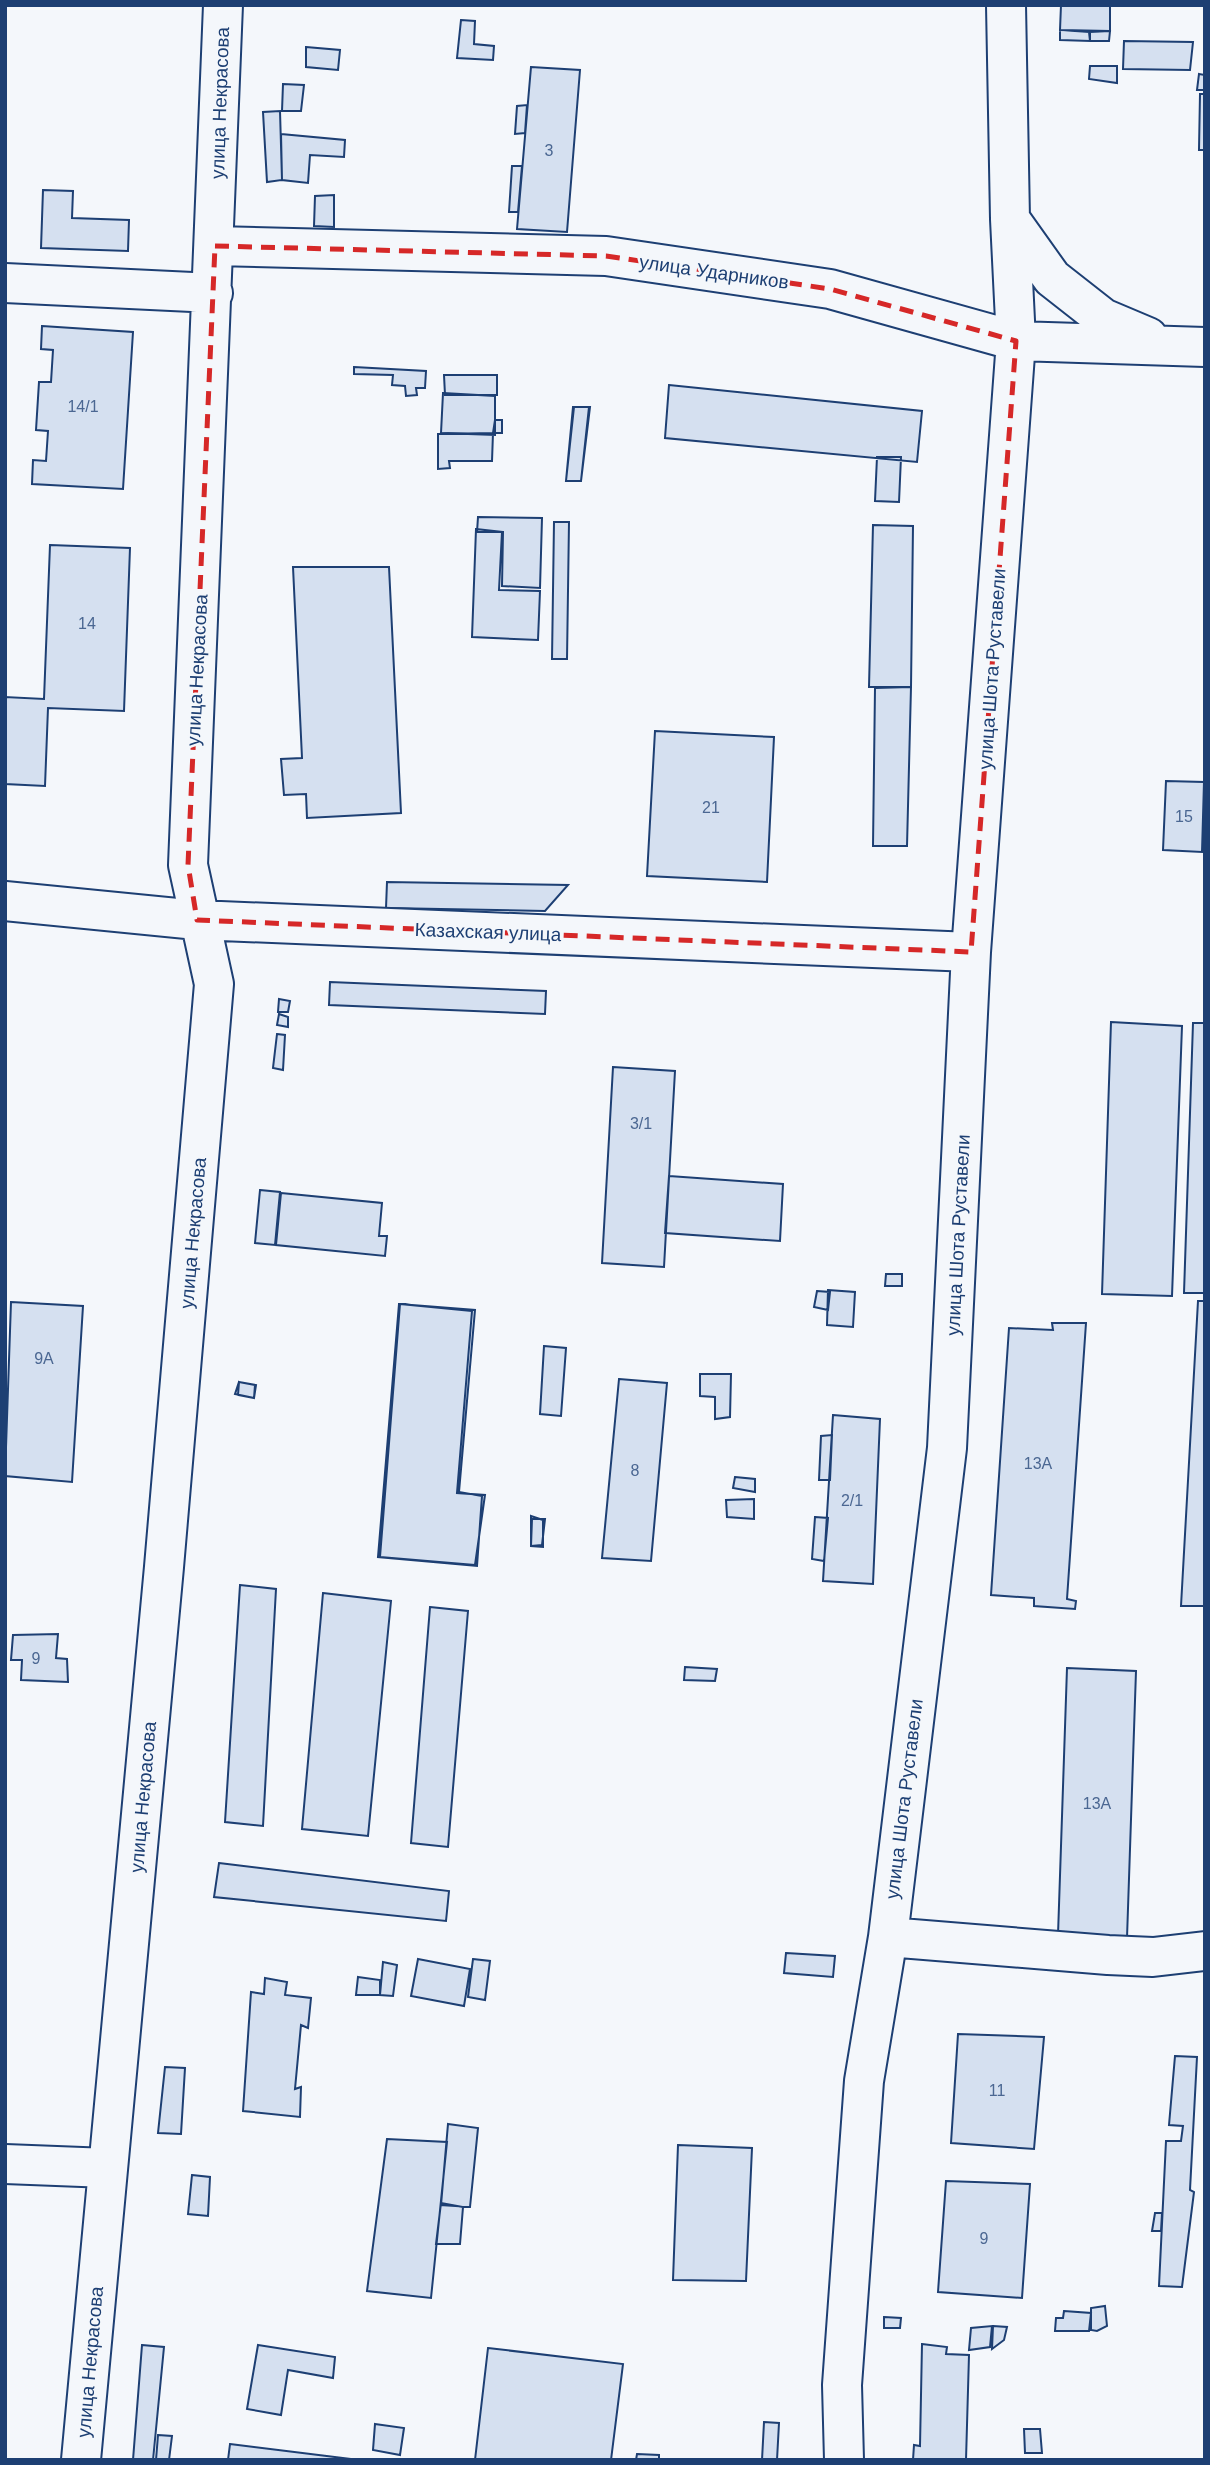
<svg xmlns="http://www.w3.org/2000/svg" width="1210" height="2465" font-family="Helvetica,sans-serif">
  <style>
    .building { fill: #d5e0f0; stroke: #1d3f73; stroke-width: 2 }
    .lines { fill: none; stroke-linecap: round; stroke-linejoin: round }
    .minor-casing { stroke: #1d3f73; stroke-width: 42 }
    .minor { stroke: #f4f7fb; stroke-width: 38 }
    .marked { fill: none; stroke: #d62828; stroke-width: 5; stroke-dasharray: 14 9; stroke-linejoin: round }
    .labels { text-anchor: middle; dominant-baseline: central; stroke-width: 5; stroke-linejoin: round; paint-order: stroke }
    .number-label { font-size: 16px; fill: #4b6792 }
    .street-label { font-size: 19px; fill: #1d3f73; stroke: #f4f7fb }
  </style>
  <rect width="100%" height="100%" fill="#f4f7fb"/>
  <!-- building -->
  <path class="building" d="M 1061,5 L 1110,5 L 1110,31 L 1060,30 Z
    M 461,20 L 475,21 L 474,44 L 494,46 L 493,60 L 457,58 Z
    M 1060,30 L 1090,32 L 1090,41 L 1060,40 Z
    M 1110,31 L 1109,41 L 1090,41 L 1089,32 Z
    M 1124,41 L 1193,42 L 1190,70 L 1123,69 Z
    M 306,47 L 340,50 L 338,70 L 306,67 Z
    M 1090,66 L 1117,66 L 1117,83 L 1089,79 Z
    M 531,67 L 580,70 L 567,232 L 517,229 Z
    M 1199,74 L 1205,75 L 1205,90 L 1197,90 Z
    M 283,84 L 304,85 L 301,111 L 282,111 Z
    M 1200,94 L 1205,94 L 1205,150 L 1199,150 Z
    M 527,105 L 525,133 L 515,134 L 517,106 Z
    M 280,111 L 282,180 L 267,182 L 263,112 Z
    M 281,134 L 345,140 L 344,157 L 310,155 L 308,183 L 282,180 Z
    M 512,166 L 522,166 L 518,212 L 509,212 Z
    M 43,190 L 73,191 L 72,218 L 129,220 L 128,251 L 41,248 Z
    M 334,195 L 334,227 L 314,226 L 315,196 Z
    M 42,326 L 133,332 L 123,489 L 32,484 L 33,460 L 46,461 L 48,431 L 36,430 L 39,382 L 51,382 L 53,350 L 41,349 Z
    M 354,367 L 426,371 L 425,388 L 416,388 L 417,395 L 406,396 L 405,386 L 392,385 L 393,375 L 354,374 Z
    M 444,375 L 497,375 L 497,395 L 445,395 Z
    M 669,385 L 922,411 L 917,462 L 665,438 Z
    M 443,393 L 495,396 L 495,435 L 441,433 Z
    M 573,407 L 590,407 L 581,481 L 566,481 Z
    M 574,407 L 589,407 L 581,481 L 566,481 Z
    M 495,420 L 502,420 L 502,433 L 493,433 Z
    M 493,433 L 492,461 L 449,461 L 450,468 L 438,469 L 438,434 Z
    M 877,457 L 901,457 L 899,502 L 875,501 Z
    M 478,517 L 542,518 L 540,588 L 502,586 L 503,532 L 477,532 Z
    M 554,522 L 569,522 L 567,659 L 552,659 Z
    M 873,525 L 913,526 L 911,687 L 869,687 Z
    M 476,529 L 502,532 L 499,590 L 540,591 L 538,640 L 472,637 Z
    M 50,545 L 130,548 L 124,711 L 48,708 L 45,786 L 5,784 L 5,697 L 44,699 Z
    M 293,567 L 389,567 L 401,813 L 307,818 L 306,794 L 284,795 L 281,759 L 302,758 Z
    M 911,687 L 907,846 L 873,846 L 875,688 Z
    M 655,731 L 774,737 L 767,882 L 647,876 Z
    M 1166,781 L 1204,782 L 1202,852 L 1163,850 Z
    M 387,882 L 568,885 L 545,911 L 386,908 Z
    M 330,982 L 546,991 L 545,1014 L 329,1005 Z
    M 279,999 L 290,1001 L 288,1012 L 278,1012 Z
    M 279,1014 L 288,1017 L 288,1027 L 277,1025 Z
    M 1111,1022 L 1182,1026 L 1172,1296 L 1102,1294 Z
    M 1193,1023 L 1205,1023 L 1205,1293 L 1184,1293 Z
    M 277,1034 L 285,1035 L 283,1070 L 273,1068 Z
    M 613,1067 L 675,1071 L 664,1267 L 602,1263 Z
    M 669,1176 L 783,1184 L 780,1241 L 665,1233 Z
    M 260,1190 L 280,1192 L 275,1245 L 255,1243 Z
    M 281,1193 L 382,1203 L 379,1236 L 387,1236 L 385,1256 L 276,1245 Z
    M 886,1274 L 902,1274 L 902,1286 L 885,1286 Z
    M 828,1290 L 855,1292 L 853,1327 L 827,1325 Z
    M 817,1291 L 830,1292 L 828,1310 L 814,1307 Z
    M 1198,1301 L 1205,1301 L 1205,1606 L 1181,1606 Z
    M 11,1302 L 83,1306 L 72,1482 L 5,1476 Z
    M 399,1304 L 475,1310 L 459,1492 L 482,1496 L 477,1566 L 378,1557 Z
    M 400,1304 L 472,1311 L 457,1493 L 485,1495 L 475,1565 L 380,1557 Z
    M 1052,1323 L 1086,1323 L 1067,1599 L 1076,1601 L 1075,1609 L 1034,1606 L 1034,1598 L 991,1595 L 1009,1328 L 1053,1330 Z
    M 544,1346 L 566,1348 L 561,1416 L 540,1414 Z
    M 700,1374 L 731,1374 L 730,1417 L 715,1419 L 715,1397 L 700,1396 Z
    M 619,1379 L 667,1383 L 651,1561 L 602,1558 Z
    M 239,1382 L 255,1385 L 254,1398 L 238,1395 Z
    M 239,1382 L 256,1385 L 254,1398 L 235,1394 Z
    M 833,1415 L 880,1419 L 873,1584 L 823,1581 Z
    M 832,1435 L 830,1480 L 819,1480 L 821,1436 Z
    M 735,1477 L 755,1479 L 755,1492 L 733,1488 Z
    M 754,1499 L 754,1519 L 727,1517 L 726,1500 Z
    M 531,1516 L 543,1520 L 543,1547 L 531,1546 Z
    M 815,1517 L 828,1518 L 824,1561 L 812,1559 Z
    M 532,1519 L 545,1519 L 542,1545 L 531,1546 Z
    M 240,1585 L 276,1589 L 263,1826 L 225,1822 Z
    M 323,1593 L 391,1601 L 368,1836 L 302,1829 Z
    M 430,1607 L 468,1611 L 448,1847 L 411,1843 Z
    M 58,1634 L 56,1658 L 67,1659 L 68,1682 L 21,1680 L 22,1660 L 11,1660 L 13,1635 Z
    M 685,1667 L 717,1669 L 715,1681 L 684,1680 Z
    M 1067,1668 L 1136,1671 L 1127,1938 L 1058,1935 Z
    M 219,1863 L 449,1891 L 446,1921 L 214,1897 Z
    M 786,1953 L 835,1956 L 833,1977 L 784,1973 Z
    M 418,1959 L 470,1969 L 464,2006 L 411,1996 Z
    M 473,1959 L 490,1961 L 485,2000 L 468,1997 Z
    M 383,1962 L 397,1965 L 393,1996 L 380,1995 Z
    M 358,1977 L 380,1980 L 380,1995 L 356,1995 Z
    M 265,1978 L 287,1982 L 285,1995 L 311,1998 L 308,2028 L 301,2025 L 295,2089 L 301,2087 L 300,2117 L 243,2111 L 251,1992 L 264,1994 Z
    M 958,2034 L 1044,2037 L 1034,2149 L 951,2143 Z
    M 1175,2056 L 1197,2057 L 1190,2190 L 1194,2192 L 1182,2287 L 1159,2286 L 1166,2141 L 1181,2141 L 1183,2126 L 1169,2125 Z
    M 165,2067 L 185,2068 L 181,2134 L 158,2133 Z
    M 448,2124 L 478,2128 L 470,2207 L 441,2205 Z
    M 387,2139 L 447,2142 L 431,2298 L 367,2291 Z
    M 678,2145 L 752,2148 L 746,2281 L 673,2280 Z
    M 192,2175 L 210,2177 L 208,2216 L 188,2214 Z
    M 946,2181 L 1030,2184 L 1022,2298 L 938,2292 Z
    M 441,2203 L 463,2207 L 460,2244 L 436,2244 Z
    M 1155,2213 L 1162,2213 L 1161,2231 L 1152,2231 Z
    M 1105,2306 L 1107,2326 L 1097,2331 L 1091,2330 L 1091,2308 Z
    M 1064,2311 L 1091,2313 L 1089,2331 L 1055,2331 L 1056,2318 L 1063,2318 Z
    M 884,2317 L 901,2318 L 900,2328 L 884,2328 Z
    M 992,2326 L 990,2347 L 969,2350 L 971,2328 Z
    M 993,2326 L 1007,2327 L 1004,2340 L 992,2349 Z
    M 922,2344 L 947,2347 L 946,2354 L 969,2355 L 966,2460 L 913,2460 L 914,2445 L 920,2446 Z
    M 142,2345 L 164,2347 L 153,2460 L 133,2460 Z
    M 258,2345 L 335,2357 L 333,2378 L 288,2370 L 281,2415 L 247,2409 Z
    M 488,2348 L 623,2364 L 611,2460 L 475,2460 Z
    M 764,2422 L 779,2423 L 777,2460 L 762,2460 Z
    M 375,2424 L 404,2428 L 400,2455 L 373,2450 Z
    M 1024,2429 L 1040,2429 L 1042,2453 L 1025,2453 Z
    M 158,2435 L 172,2436 L 169,2460 L 156,2460 Z
    M 230,2444 L 359,2460 L 228,2460 Z
    M 637,2454 L 659,2455 L 659,2460 L 636,2460 Z"/>
  <g class="lines">
    <!-- minor casing -->
    <g class="minor-casing">
      <path id="minor" d="M 1010,219 L 1052,278 L 1103,318 L 1148,337
        M 215,246 L 606,256 L 830,289 L 1016,341 L 1205,347
        M 5,283 L 213,293
        M 5,901 L 197,920 L 971,952
        M 888,1937 L 1108,1955 L 1153,1957 L 1205,1951
        M 5,2164 L 108,2168
        M 81,2460 L 164,1567 L 214,984 L 188,865 L 223,5
        M 844,2460 L 842,2385 L 864,2081 L 888,1937 L 947,1448 L 971,952 L 1016,341 L 1010,219 L 1006,5"/>
    </g>
    <!-- minor -->
    <use href="#minor" class="minor"/>
  </g>
  <!-- marked area -->
  <path class="marked" d="M 215,246 L 606,256 L 830,289 L 1016,341 L 971,952 L 197,920 L 188,865 Z"/>
  <g class="labels">
    <!-- number labels -->
    <g class="number-label">
      <text x="549" y="150">3</text>
      <text x="83" y="406">14/1</text>
      <text x="87" y="623">14</text>
      <text x="711" y="807">21</text>
      <text x="1184" y="816">15</text>
      <text x="641" y="1123">3/1</text>
      <text x="44" y="1358">9А</text>
      <text x="1038" y="1463">13А</text>
      <text x="635" y="1470">8</text>
      <text x="852" y="1500">2/1</text>
      <text x="36" y="1658">9</text>
      <text x="1097" y="1803">13А</text>
      <text x="997" y="2090">11</text>
      <text x="984" y="2238">9</text>
    </g>
    <!-- street labels -->
    <g class="street-label">
      <text transform="translate(220 103) rotate(-88)">улица Некрасова</text>
      <text transform="translate(714 272) rotate(8)">улица Ударников</text>
      <text transform="translate(992 669) rotate(-86)">улица Шота Руставели</text>
      <text transform="translate(197 670) rotate(-87)">улица Некрасова</text>
      <text transform="translate(488 932) rotate(2)">Казахская улица</text>
      <text transform="translate(193 1233) rotate(-85)">улица Некрасова</text>
      <text transform="translate(958 1235) rotate(-87)">улица Шота Руставели</text>
      <text transform="translate(143 1797) rotate(-85)">улица Некрасова</text>
      <text transform="translate(904 1799) rotate(-83)">улица Шота Руставели</text>
      <text transform="translate(90 2362) rotate(-85)">улица Некрасова</text>
    </g>
  </g>
  <!-- border -->
  <rect width="1210" height="2465" fill="none" stroke="#1d3f73" stroke-width="14"/>
</svg>
